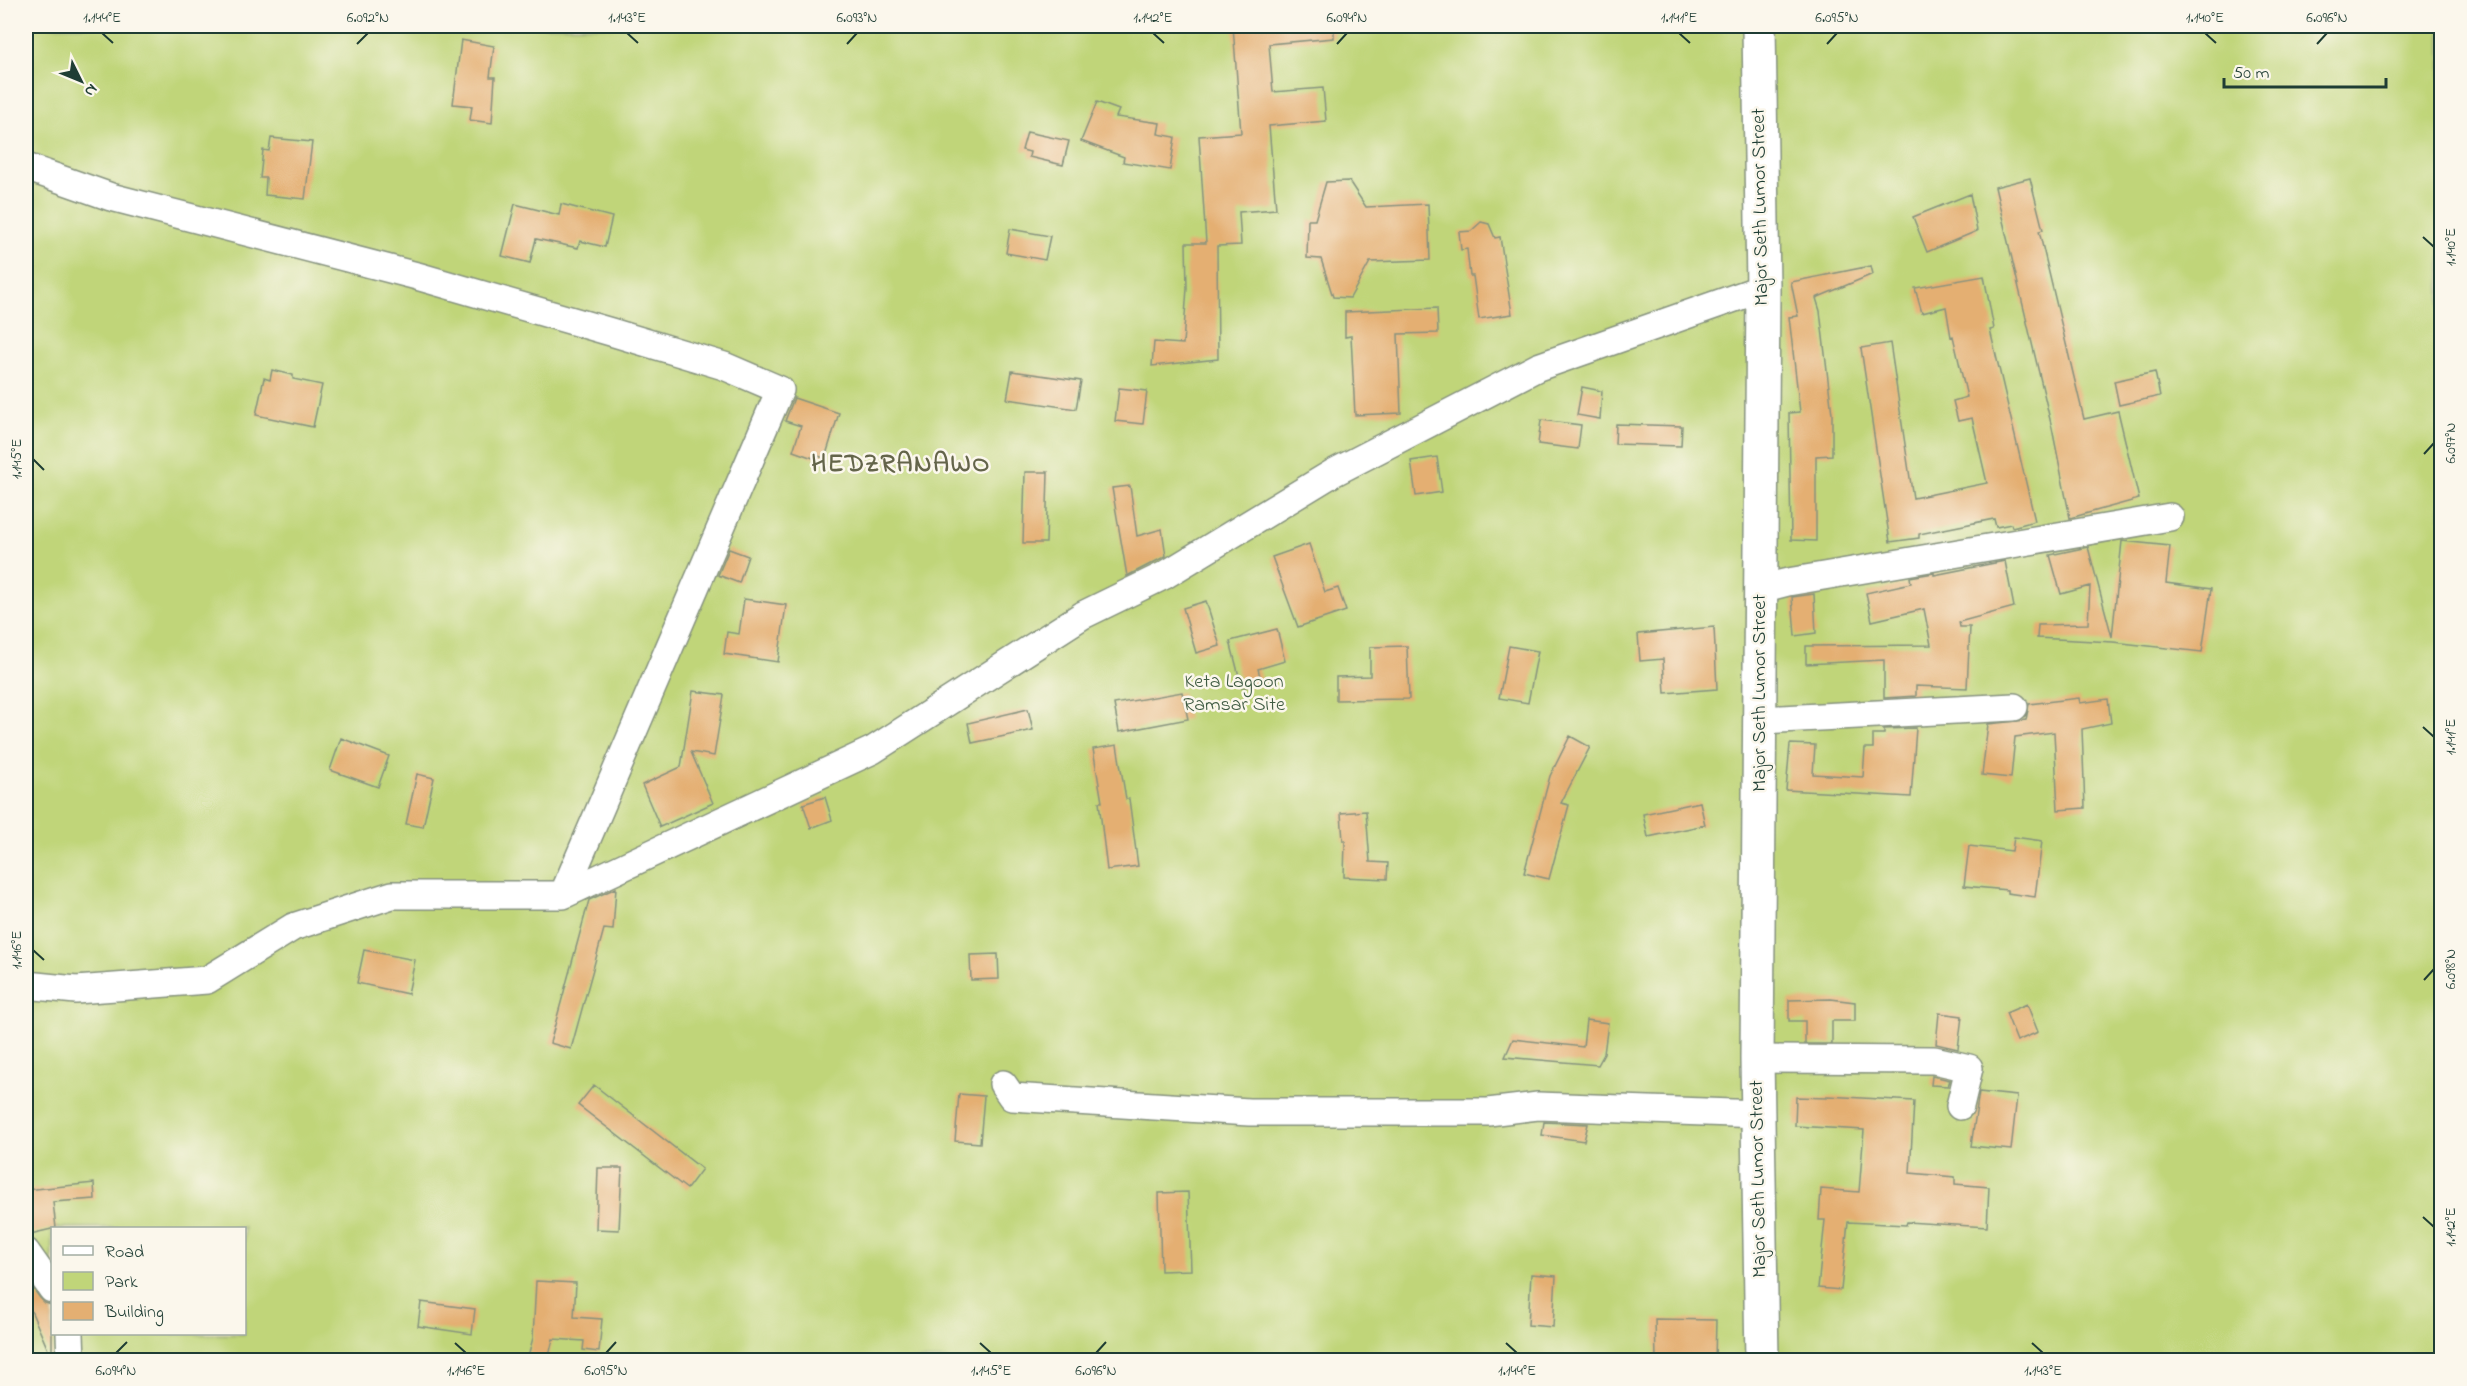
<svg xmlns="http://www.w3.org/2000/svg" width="2467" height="1386" font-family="'Indie Flower',sans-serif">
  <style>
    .green { fill: #c0d579; stroke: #708956; stroke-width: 1.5; fill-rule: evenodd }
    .building { fill: #e4af72 }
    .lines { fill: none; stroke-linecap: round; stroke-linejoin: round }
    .minor-casing { stroke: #86927e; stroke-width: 30 }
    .major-casing { stroke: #86927e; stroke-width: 36 }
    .minor { stroke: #fff; stroke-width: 27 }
    .major { stroke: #fff; stroke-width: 33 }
    .ticks { fill: none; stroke: #1f3d34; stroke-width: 2 }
    .labels { text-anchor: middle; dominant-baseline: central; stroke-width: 5; stroke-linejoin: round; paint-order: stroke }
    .street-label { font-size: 20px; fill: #1f3d34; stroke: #fbf7ec }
    .park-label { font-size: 20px; fill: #3f5b42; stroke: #fbf7ec }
    .district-label { font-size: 26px; font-weight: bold; letter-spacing: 1.5px; fill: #64654a; stroke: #fbf7ec }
    .neatline { fill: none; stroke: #1f3d34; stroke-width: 2 }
    .ticks-label { font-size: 15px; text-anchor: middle; fill: #1f3d34 }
  </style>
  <rect width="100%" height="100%" fill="#fbf7ec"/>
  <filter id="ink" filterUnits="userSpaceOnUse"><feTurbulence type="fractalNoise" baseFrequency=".0167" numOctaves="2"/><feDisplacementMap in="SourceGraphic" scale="12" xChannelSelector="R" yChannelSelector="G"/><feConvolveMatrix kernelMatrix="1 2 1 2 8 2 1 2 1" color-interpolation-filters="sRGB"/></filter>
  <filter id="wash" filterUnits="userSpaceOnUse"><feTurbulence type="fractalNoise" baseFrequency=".008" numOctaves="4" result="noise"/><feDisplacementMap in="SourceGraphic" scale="24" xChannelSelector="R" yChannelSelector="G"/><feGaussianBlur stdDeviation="1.35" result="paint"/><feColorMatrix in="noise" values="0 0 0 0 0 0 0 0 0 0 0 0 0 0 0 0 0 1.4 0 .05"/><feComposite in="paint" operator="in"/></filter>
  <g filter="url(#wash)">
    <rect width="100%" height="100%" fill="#eee6c9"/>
    <!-- green -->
    <path class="green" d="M 26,26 L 2441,26 L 2441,1360 L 26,1360 ZM 52,1228 L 244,1228 L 244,1334 L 52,1334 Z"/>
    <g id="blocks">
      <!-- building -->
      <path class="building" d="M 1233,26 L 1334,26 L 1334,38 L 1269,44 L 1273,92 L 1323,88 L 1326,121 L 1269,126 L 1276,209 L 1239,212 L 1241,245 L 1217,246 L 1218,359 L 1152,366 L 1154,342 L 1183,344 L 1187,288 L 1186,243 L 1206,243 L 1199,136 L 1241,133 Z
        M 461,40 L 494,46 L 490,77 L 495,77 L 492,123 L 470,120 L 472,106 L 453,104 Z
        M 1097,102 L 1119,110 L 1116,117 L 1160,123 L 1158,134 L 1175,137 L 1170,170 L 1123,162 L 1124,157 L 1081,141 Z
        M 1027,132 L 1069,141 L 1063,165 L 1029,157 L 1030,152 L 1022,150 Z
        M 271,138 L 312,142 L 305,199 L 265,195 L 266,178 L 260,178 L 263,150 L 269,151 Z
        M 2030,178 L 2043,230 L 2039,231 L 2084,419 L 2118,411 L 2139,499 L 2070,518 L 2052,428 L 1995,187 Z
        M 1349,181 L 1366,207 L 1428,204 L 1430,260 L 1370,262 L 1350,298 L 1333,297 L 1321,259 L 1307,258 L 1308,220 L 1315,220 L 1326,182 Z
        M 1970,194 L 1977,231 L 1927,252 L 1913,217 Z
        M 515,204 L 559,215 L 561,204 L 612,217 L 605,247 L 580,241 L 578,248 L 536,239 L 530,263 L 502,256 Z
        M 1481,222 L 1489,224 L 1495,238 L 1500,237 L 1512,314 L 1479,319 L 1473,276 L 1470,276 L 1467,249 L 1461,250 L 1459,232 L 1471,231 Z
        M 1010,229 L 1050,236 L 1045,260 L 1006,253 Z
        M 1871,266 L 1873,274 L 1816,298 L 1820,311 L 1832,414 L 1832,455 L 1816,456 L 1816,541 L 1791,540 L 1789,413 L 1800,412 L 1789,317 L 1798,316 L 1791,282 Z
        M 1984,276 L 1994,329 L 1990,330 L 2035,521 L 2012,527 L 2011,524 L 1996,527 L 1994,519 L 1919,534 L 1919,538 L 1890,542 L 1861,348 L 1890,343 L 1913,498 L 1987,483 L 1972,418 L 1958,421 L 1953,401 L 1967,397 L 1953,336 L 1951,337 L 1946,307 L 1922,313 L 1915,288 Z
        M 1437,308 L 1438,333 L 1398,334 L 1401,413 L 1355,415 L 1351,336 L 1345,337 L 1345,312 Z
        M 272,370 L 293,375 L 293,379 L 322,385 L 313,427 L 256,415 L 264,378 L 270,380 Z
        M 1012,371 L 1081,381 L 1076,409 L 1007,399 Z
        M 2155,372 L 2160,396 L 2119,405 L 2114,381 Z
        M 1582,387 L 1602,391 L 1600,419 L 1577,415 Z
        M 1119,388 L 1147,391 L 1143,424 L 1115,421 Z
        M 794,398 L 839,413 L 825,458 L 814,455 L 813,458 L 793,451 L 801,426 L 785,421 Z
        M 1541,420 L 1581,425 L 1578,449 L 1538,444 Z
        M 1616,424 L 1682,426 L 1681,446 L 1615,444 Z
        M 1437,457 L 1442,492 L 1416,496 L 1411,461 Z
        M 1025,472 L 1048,472 L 1046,543 L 1023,543 Z
        M 1130,486 L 1137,536 L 1162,529 L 1166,556 L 1127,576 L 1112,488 Z
        M 2122,541 L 2170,546 L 2166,583 L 2211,589 L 2202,652 L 2113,642 L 2037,638 L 2038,625 L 2088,624 L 2090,586 L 2061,594 L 2050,555 L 2088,547 L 2112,637 Z
        M 1309,544 L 1325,592 L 1338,588 L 1346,611 L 1298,627 L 1272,557 Z
        M 729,549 L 748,556 L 739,583 L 718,575 Z
        M 2005,561 L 2014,607 L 1959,622 L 1960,627 L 1970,627 L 1967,688 L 1916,686 L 1916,696 L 1884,698 L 1884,660 L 1806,664 L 1806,646 L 1931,645 L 1924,609 L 1872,621 L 1866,593 L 1911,583 L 1910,577 L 1934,573 L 1934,575 Z
        M 1814,594 L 1816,633 L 1795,636 L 1792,597 Z
        M 744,599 L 786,605 L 778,662 L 724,654 L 727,632 L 739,634 Z
        M 1206,601 L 1220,646 L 1196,653 L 1183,608 Z
        M 1714,627 L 1717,689 L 1665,693 L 1663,659 L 1640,661 L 1638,634 Z
        M 1277,629 L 1285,661 L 1258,669 L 1262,683 L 1242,688 L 1230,641 Z
        M 1407,646 L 1409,699 L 1336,700 L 1336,677 L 1370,676 L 1370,647 Z
        M 1509,646 L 1538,651 L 1528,703 L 1499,698 Z
        M 693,691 L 724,695 L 714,756 L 691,752 L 713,803 L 660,827 L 642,785 L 681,767 Z
        M 1182,692 L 1188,719 L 1119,732 L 1114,704 Z
        M 2079,698 L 2080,703 L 2108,699 L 2111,723 L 2082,729 L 2085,808 L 2058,810 L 2054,732 L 2015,737 L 2011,778 L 1982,775 L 1988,724 L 2026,720 L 2029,704 Z
        M 1028,709 L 1033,730 L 972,743 L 968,723 Z
        M 1916,728 L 1911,797 L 1786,790 L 1790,744 L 1815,745 L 1813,774 L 1863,777 L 1865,748 L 1873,748 L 1873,734 L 1884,734 L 1884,729 Z
        M 1570,736 L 1590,747 L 1561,803 L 1569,805 L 1549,879 L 1524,873 L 1550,776 Z
        M 341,738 L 389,756 L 378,787 L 330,770 Z
        M 1117,745 L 1126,799 L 1129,799 L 1138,866 L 1107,870 L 1099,802 L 1102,802 L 1093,749 Z
        M 417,774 L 434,778 L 423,827 L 406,824 Z
        M 825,797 L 832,820 L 811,828 L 803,804 Z
        M 1700,802 L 1705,825 L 1648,837 L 1643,814 Z
        M 1366,811 L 1370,862 L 1388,863 L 1387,879 L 1344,877 L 1345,841 L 1343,841 L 1341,813 Z
        M 2014,837 L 2042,841 L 2035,897 L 2007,893 L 2007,890 L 1964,886 L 1969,846 L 2012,851 Z
        M 616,888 L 613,930 L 604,929 L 571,1049 L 550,1043 L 589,900 Z
        M 364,950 L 415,960 L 408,994 L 357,983 Z
        M 998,954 L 999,979 L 971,980 L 970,955 Z
        M 1831,999 L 1855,1002 L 1855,1021 L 1832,1021 L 1832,1044 L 1805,1044 L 1805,1021 L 1789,1021 L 1789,1000 Z
        M 2027,1004 L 2038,1032 L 2017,1041 L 2006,1013 Z
        M 1939,1013 L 1962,1016 L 1958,1049 L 1936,1044 Z
        M 1586,1020 L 1608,1023 L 1604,1054 L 1598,1065 L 1505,1057 L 1513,1039 L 1583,1047 Z
        M 1932,1076 L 1950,1080 L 1948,1086 L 1931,1085 Z
        M 594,1085 L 702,1169 L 687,1189 L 578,1105 Z
        M 1979,1092 L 2017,1096 L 2011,1150 L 1971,1146 Z
        M 959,1094 L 984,1096 L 980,1143 L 955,1141 Z
        M 1827,1096 L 1914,1101 L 1910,1173 L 1955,1177 L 1955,1184 L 1989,1187 L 1987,1227 L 1907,1222 L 1906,1225 L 1848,1222 L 1841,1290 L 1818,1288 L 1825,1220 L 1819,1220 L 1821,1189 L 1859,1192 L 1864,1130 L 1795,1126 L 1796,1097 L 1827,1098 Z
        M 1544,1122 L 1588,1124 L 1584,1141 L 1542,1135 Z
        M 598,1168 L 622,1168 L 619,1230 L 596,1229 Z
        M 94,1183 L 95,1199 L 53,1202 L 56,1228 L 26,1235 L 26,1190 Z
        M 1188,1192 L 1191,1270 L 1161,1271 L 1159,1193 Z
        M 1531,1274 L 1556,1276 L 1553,1327 L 1528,1325 Z
        M 26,1279 L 40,1298 L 45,1303 L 52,1305 L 52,1359 L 26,1299 Z
        M 536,1281 L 576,1283 L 574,1317 L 602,1319 L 599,1352 L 583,1350 L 584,1341 L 553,1339 L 548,1360 L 527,1360 L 533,1338 Z
        M 421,1302 L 475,1309 L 472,1334 L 418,1326 Z
        M 1655,1319 L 1716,1320 L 1715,1360 L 1656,1360 Z"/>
    </g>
  </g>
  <g filter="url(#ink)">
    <use href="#blocks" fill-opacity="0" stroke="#86927e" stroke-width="1.5"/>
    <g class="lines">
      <!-- minor casing -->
      <g class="minor-casing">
        <path id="minor" d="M 26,167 L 111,197 L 417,276 L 611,332 L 724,366 L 780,390 L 563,895
          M 1760,589 L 1788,582 L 2170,517
          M 1760,720 L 2014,707
          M 26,985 L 76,990 L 207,980 L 293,927 L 392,895 L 563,895 L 873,750 L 1083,615 L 1165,575 L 1333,473 L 1538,367 L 1763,288
          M 1757,1059 L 1934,1060 L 1969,1068 L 1960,1106
          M 1003,1084 L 1012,1097 L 1249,1112 L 1488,1112 L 1538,1106 L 1760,1114
          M 26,1252 L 52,1289
          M 70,1334 L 71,1360"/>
      </g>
      <!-- major casing -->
      <g class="major-casing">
        <path id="major" d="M 1759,26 L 1763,288 L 1757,1059 L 1762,1360"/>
      </g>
      <!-- minor -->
      <use href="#minor" class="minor"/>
      <!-- major -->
      <use href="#major" class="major"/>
    </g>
  </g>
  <!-- ticks -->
  <path class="ticks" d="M 102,33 L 113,43M 627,33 L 638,43M 1153,33 L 1164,43M 1679,33 L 1690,43M 2205,33 L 2216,43M 357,44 L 368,33M 847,44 L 857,33M 1337,44 L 1347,33M 1827,44 L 1837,33M 2317,44 L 2327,33M 2423,237 L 2434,247M 2424,454 L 2434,443M 33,459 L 44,470M 2423,727 L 2434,737M 33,950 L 44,960M 2424,980 L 2434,969M 2423,1217 L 2434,1227M 455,1343 L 466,1353M 980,1343 L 991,1353M 1506,1343 L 1517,1353M 2032,1343 L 2043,1353M 116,1353 L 127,1342M 606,1353 L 616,1342M 1096,1353 L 1106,1342"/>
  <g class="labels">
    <!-- street labels -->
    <g class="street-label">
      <text transform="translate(1761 207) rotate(-91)">Major Seth Lumor Street</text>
      <text transform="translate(1760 693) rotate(-90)">Major Seth Lumor Street</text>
      <text transform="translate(1759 1179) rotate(-91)">Major Seth Lumor Street</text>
    </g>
    <!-- park labels -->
    <g class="park-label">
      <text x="1234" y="682">Keta Lagoon<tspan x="1234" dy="23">Ramsar Site</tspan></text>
    </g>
    <!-- district labels -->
    <g class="district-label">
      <text x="901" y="465">HEDZRANAWO</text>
    </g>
  </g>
  <!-- margin -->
  <rect width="2467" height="1386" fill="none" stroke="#fbf7ec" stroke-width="66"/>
  <!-- legend -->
  <rect x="51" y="1227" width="195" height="108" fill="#fbf7ec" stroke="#a3ada2" stroke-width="1.5"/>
  <rect x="63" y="1246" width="30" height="9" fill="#ffffff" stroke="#a3ada2" stroke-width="1.5"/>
  <text x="105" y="1257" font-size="18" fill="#1f3d34">Road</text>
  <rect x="63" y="1272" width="30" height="18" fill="#c0d579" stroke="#a3ada2" stroke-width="1.5"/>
  <text x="105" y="1287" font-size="18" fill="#1f3d34">Park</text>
  <rect x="63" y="1302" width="30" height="18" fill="#e4af72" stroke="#a3ada2" stroke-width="1.5"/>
  <text x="105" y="1317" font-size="18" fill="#1f3d34">Building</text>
  <!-- north arrow -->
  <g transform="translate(81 81) rotate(133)" stroke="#fbf7ec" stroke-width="4.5" paint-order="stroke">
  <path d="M0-4.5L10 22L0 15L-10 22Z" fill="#1f3d34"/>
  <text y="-9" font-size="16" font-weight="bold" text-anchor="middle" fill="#1f3d34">N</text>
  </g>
  <!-- scale -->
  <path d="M2224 78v9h162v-9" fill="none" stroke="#1f3d34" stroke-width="3"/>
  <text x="2233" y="78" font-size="18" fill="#1f3d34" stroke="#fbf7ec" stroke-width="4.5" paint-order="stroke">50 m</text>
  <rect x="33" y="33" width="2401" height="1320" class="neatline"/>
  <g class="ticks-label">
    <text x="102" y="22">1.144°E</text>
    <text x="368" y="22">6.092°N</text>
    <text x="627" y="22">1.143°E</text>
    <text x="857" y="22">6.093°N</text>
    <text x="1153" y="22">1.142°E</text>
    <text x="1347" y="22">6.094°N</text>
    <text x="1679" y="22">1.141°E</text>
    <text x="1837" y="22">6.095°N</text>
    <text x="2205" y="22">1.140°E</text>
    <text x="2327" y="22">6.096°N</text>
    <text transform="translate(2450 247) rotate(-90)" y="5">1.140°E</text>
    <text transform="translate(2450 443) rotate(-90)" y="5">6.097°N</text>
    <text transform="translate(16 459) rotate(-90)" y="5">1.145°E</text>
    <text transform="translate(2450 737) rotate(-90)" y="5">1.141°E</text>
    <text transform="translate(16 950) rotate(-90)" y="5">1.146°E</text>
    <text transform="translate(2450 969) rotate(-90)" y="5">6.098°N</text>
    <text transform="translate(2450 1227) rotate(-90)" y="5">1.142°E</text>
    <text x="116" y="1375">6.094°N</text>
    <text x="466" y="1375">1.146°E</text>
    <text x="606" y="1375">6.095°N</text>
    <text x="991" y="1375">1.145°E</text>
    <text x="1096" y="1375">6.096°N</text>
    <text x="1517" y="1375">1.144°E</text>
    <text x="2043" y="1375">1.143°E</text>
  </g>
</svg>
